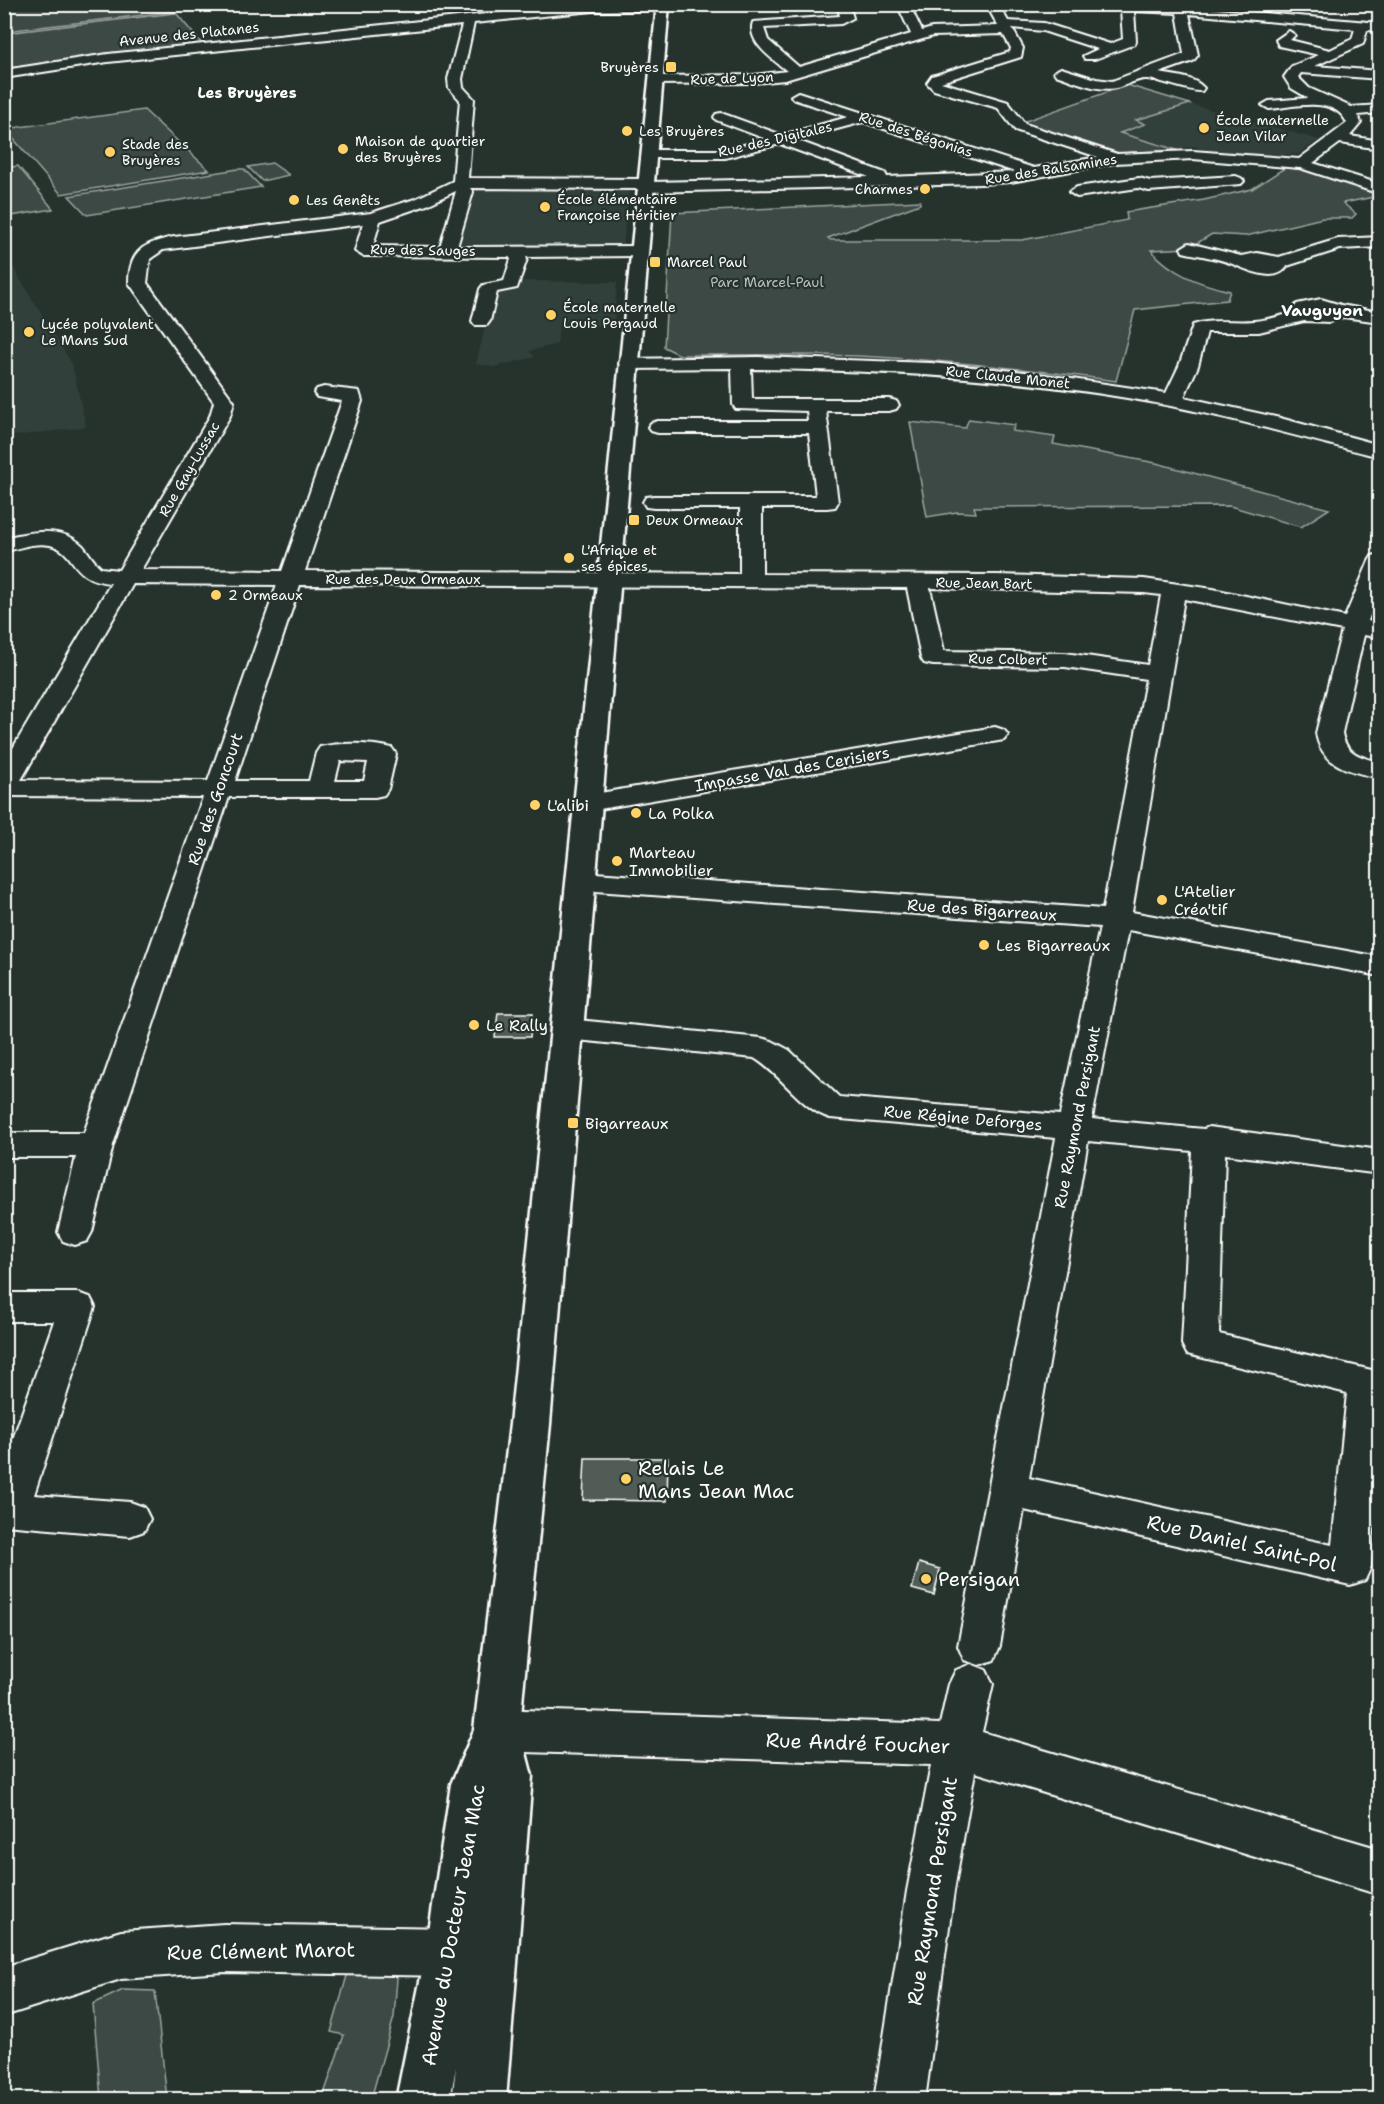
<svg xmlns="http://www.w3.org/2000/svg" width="1384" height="2104" font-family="'Shantell Sans',sans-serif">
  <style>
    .built { fill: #333f3a }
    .green { fill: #3e4944; stroke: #9ea4a2; stroke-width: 1.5 }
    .building { fill: #515c57; stroke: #fff; stroke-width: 1.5 }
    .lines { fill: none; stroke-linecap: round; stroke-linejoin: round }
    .minor-casing { stroke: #fff; stroke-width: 4 }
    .major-casing { stroke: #fff; stroke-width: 5 }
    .minor { fill: #26332d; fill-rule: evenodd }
    .major { fill: #26332d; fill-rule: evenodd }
    .poi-dot { fill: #ffd166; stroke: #26332d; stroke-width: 2 }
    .labels { text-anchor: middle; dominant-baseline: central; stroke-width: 4.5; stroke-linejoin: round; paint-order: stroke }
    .far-street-label { font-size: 14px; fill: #fff; stroke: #26332d }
    .far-poi-label { font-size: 14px; fill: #fff; stroke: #26332d; text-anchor: start }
    .far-park-label { font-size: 14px; fill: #bbbfbe; stroke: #26332d }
    .far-neighbourhood-label { font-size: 15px; font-weight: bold; fill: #fff; stroke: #26332d }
    .far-quarter-label { font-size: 16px; font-weight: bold; fill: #fff; stroke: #26332d }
    .street-label { font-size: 16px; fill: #fff; stroke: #26332d }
    .poi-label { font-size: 16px; fill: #fff; stroke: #26332d; text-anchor: start }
    .near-poi-label { font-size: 20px; fill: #fff; stroke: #26332d; text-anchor: start }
    .near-street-label { font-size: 20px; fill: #fff; stroke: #26332d }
  </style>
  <rect width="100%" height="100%" fill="#26332d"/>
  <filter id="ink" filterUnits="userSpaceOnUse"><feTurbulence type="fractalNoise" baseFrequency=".0167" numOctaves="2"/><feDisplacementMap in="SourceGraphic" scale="12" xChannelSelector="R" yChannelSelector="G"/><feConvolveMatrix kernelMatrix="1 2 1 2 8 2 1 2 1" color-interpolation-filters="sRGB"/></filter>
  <g filter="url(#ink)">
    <!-- built -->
    <path class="built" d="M 1190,104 L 1319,140 L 1298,154 L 1253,157 L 1210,151 L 1193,146 L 1177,150 L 1119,133 L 1144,123 L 1135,121 Z
      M 469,188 L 629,189 L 623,245 L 452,244 Z
      M 5,254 L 72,364 L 86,427 L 5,437 Z
      M 519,281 L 617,282 L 614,325 L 559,326 L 557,344 L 529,351 L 535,357 L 494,367 L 476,364 L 494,290 L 517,288 Z"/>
    <!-- green -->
    <path class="green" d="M 5,4 L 231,4 L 231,5 L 5,31 Z
      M 176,13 L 202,44 L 5,71 L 5,33 Z
      M 1127,85 L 1190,104 L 1136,120 L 1145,124 L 1120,133 L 1177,150 L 1119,153 L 1028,125 L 1025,121 Z
      M 144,110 L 209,170 L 61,194 L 5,129 Z
      M 272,163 L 289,175 L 262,181 L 248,167 Z
      M 18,166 L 53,209 L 5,217 L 5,168 Z
      M 1286,167 C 1311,172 1361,179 1379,196 L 1343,203 L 1356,214 L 1352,218 L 1323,218 L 1246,236 L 1212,234 L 1189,248 L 1151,250 C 1172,274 1199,284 1230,291 L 1227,300 L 1135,310 L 1116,381 C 1030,369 945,360 858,356 C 799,354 739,355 680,355 L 664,347 L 672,213 L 920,201 L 920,204 L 828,238 L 831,240 L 1022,240 L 1127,220 L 1126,212 L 1204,200 L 1252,189 Z
      M 238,169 L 244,169 L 261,187 L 87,215 L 69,196 Z
      M 969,419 L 1015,425 L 1012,431 L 1055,437 L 1053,444 L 1156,463 L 1329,509 L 1301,527 L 1230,506 L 974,507 L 976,513 L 957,512 L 927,517 L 910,422 L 965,428 Z
      M 350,1965 L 398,1965 L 394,2017 L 371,2099 L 322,2100 L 344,2035 L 331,2032 Z
      M 123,1990 L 155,1991 L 167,2099 L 101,2099 L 93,2004 Z"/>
    <!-- building -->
    <path class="building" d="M 498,1013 L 533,1013 L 530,1037 L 495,1037 Z
      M 585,1458 L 668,1458 L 667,1501 L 583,1500 Z
      M 919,1563 L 940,1569 L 934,1595 L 912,1589 Z"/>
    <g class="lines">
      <!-- minor casing -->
      <g class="minor-casing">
        <path id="minor" d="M 582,4 L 792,4 L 786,8 L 593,11 L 474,23 L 462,79 L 463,87 L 474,99 L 468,178 L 646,179 L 652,182 L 869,177 L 780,144 L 725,158 L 649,158 L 642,154 L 649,150 L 725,150 L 766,139 L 716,120 L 714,117 L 716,114 L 721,113 L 782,135 L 848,117 L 793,99 L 791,96 L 798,92 L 1034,168 L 1098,157 L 1015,130 L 998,108 L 934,90 L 927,83 L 932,76 L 1010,52 L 1011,48 L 1003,34 L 933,36 L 785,80 L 754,83 L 656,84 L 649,80 L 656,76 L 754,75 L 787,71 C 774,60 746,42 753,22 L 840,16 L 837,4 L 849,4 L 853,18 L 841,24 L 764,28 L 768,40 L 799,67 L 911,34 L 897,4 L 909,4 L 922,31 L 932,28 L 998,26 L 986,4 L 998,4 L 1008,21 L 1044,23 L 1110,44 L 1123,39 L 1121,10 L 1078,8 L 1072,4 L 1182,6 L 1380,23 L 1380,31 L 1367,30 L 1363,44 L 1315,66 L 1380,71 L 1380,79 L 1301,73 L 1298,77 L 1309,88 L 1351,107 L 1380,105 L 1380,113 L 1358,115 L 1361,123 L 1350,136 L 1380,141 L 1380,149 L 1340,143 L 1313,163 L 1380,184 L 1380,194 L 1300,168 L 1193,159 L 1115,163 L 1011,182 L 981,184 L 646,192 L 639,189 L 470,188 L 473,192 L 457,247 L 639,246 L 647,251 L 639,256 L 526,257 L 527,259 L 517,288 L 497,292 L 490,321 L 487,325 L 475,325 L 472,321 L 480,289 L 483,285 L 504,281 L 511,259 L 509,257 L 363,256 L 355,251 L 363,224 L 163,250 L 150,259 L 147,283 L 234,402 L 230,416 L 141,570 L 282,571 L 342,401 L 317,397 L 314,393 L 317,389 L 324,387 L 359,391 L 362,401 L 305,571 L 740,574 L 740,508 L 654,508 L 646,507 L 643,502 L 646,497 L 654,496 L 816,496 L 809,433 L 658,433 L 651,431 L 648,427 L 651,423 L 658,421 L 808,421 L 807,411 L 736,409 L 733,405 L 732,368 L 628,369 L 621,367 L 619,363 L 621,359 L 758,357 L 931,363 L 1025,372 L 1166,393 L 1179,366 L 1193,325 C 1214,318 1232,323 1254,321 C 1268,320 1281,316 1295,312 L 1294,308 L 1297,304 L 1321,299 L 1341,305 L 1380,312 L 1380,322 L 1343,317 L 1329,322 L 1304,321 L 1259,332 L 1207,332 L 1198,366 L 1184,397 L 1280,418 L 1380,445 L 1380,457 C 1295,436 1213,412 1127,398 C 1003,377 877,370 751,369 L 752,399 L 889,399 L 896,401 L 899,405 L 896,409 L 889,411 L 826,411 L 838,502 L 835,507 L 827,508 L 762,508 L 762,574 L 996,575 L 1144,579 L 1213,589 L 1345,617 L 1369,561 L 1372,556 L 1380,554 L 1380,588 L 1368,621 L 1380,624 L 1380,638 L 1364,635 L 1342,733 C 1345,753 1361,758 1380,762 L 1380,778 C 1351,772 1321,766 1316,733 L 1342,630 L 1184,599 L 1132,912 L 1380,957 L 1380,976 L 1128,930 L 1092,1119 L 1204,1129 L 1209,1127 L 1380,1150 L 1380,1174 L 1225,1154 L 1219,1334 L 1380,1372 L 1380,1459 L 1371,1567 L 1365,1580 L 1350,1585 L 1024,1510 L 1000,1646 L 994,1660 L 979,1665 L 964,1660 L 958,1646 L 1056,1138 L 830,1118 C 802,1110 780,1073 754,1058 L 567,1039 L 556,1036 L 551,1029 L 556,1022 L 567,1019 L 761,1038 L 772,1041 L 789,1050 L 839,1097 L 1060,1115 L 1100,927 L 581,890 L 571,887 L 567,881 L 571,875 L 581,872 L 1103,909 L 1146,679 L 1065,667 L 933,665 L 924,663 L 921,658 L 907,588 L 300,585 L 235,781 L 309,781 L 316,753 L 320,747 C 341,742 371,743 392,748 L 396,754 L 388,789 L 384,795 L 375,797 L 229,797 L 113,1145 L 92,1232 L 87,1241 L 75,1245 L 63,1241 L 58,1232 L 76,1157 L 4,1157 L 4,1133 L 84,1133 L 203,797 L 4,796 L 4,763 L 111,583 C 69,580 77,551 50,545 C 35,542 19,548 4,552 L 4,538 C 30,532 62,525 83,546 C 89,553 94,562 101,568 L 119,570 L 210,416 L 214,402 L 129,283 C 129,250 144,243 174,237 L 371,213 L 415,199 L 453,181 L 460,100 L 449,88 L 448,79 L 462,25 L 108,62 L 4,78 L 4,70 L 108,54 ZM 1134,11 L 1177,13 L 1184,54 L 1112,81 L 1096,79 L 1061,68 L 1054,72 L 1056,75 C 1074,81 1097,92 1116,88 C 1126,86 1137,78 1147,79 C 1160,80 1195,93 1202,91 L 1204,88 C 1193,76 1175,76 1159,73 L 1193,61 L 1198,55 L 1189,14 L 1355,29 L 1352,39 L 1330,50 L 1290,40 L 1295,35 L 1289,31 L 1276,40 L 1279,46 L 1319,55 L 1292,66 L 1284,77 L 1291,88 L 1308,98 L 1269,101 L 1262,105 L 1269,109 C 1294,107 1334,95 1347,123 L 1299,159 L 1193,151 L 1117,154 L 1025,124 L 1008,102 L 941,82 L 1021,57 L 1023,48 L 1012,28 L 1043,31 L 1098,49 L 1083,56 L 1085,59 L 1095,59 L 1135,44 L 1136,41 ZM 863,122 L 1015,172 L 887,177 L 885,173 L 796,140 ZM 456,191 L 440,247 L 373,246 L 380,221 L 427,205 ZM 133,584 L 277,585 L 208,781 L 21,780 ZM 930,588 L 1144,593 L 1161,595 L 1148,665 L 1065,653 L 944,651 ZM 340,761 L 368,762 L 364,781 L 335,781 ZM 1088,1141 L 1192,1151 L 1182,1344 L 1187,1354 L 1347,1393 L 1332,1545 L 1029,1478 Z
          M 1236,176 L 1241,178 L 1244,181 L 1241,184 L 1149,191 L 1138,188 L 1077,197 L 1069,192 L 1077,187 L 1139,178 L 1150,181 Z
          M 1380,237 L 1380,247 L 1340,249 L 1287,266 C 1277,284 1248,270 1235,265 C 1219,258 1200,256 1183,252 L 1181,248 L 1189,243 L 1241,256 L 1257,253 L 1279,257 L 1338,239 Z
          M 995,727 L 1004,730 L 1008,735 L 1004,740 L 588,811 L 578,809 L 575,803 L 578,797 L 588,795 Z
          M 4,1293 L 77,1293 L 90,1297 L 95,1307 L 34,1495 L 130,1502 L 144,1507 L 150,1519 L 144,1531 L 130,1536 L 4,1525 L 4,1465 L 54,1321 L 4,1321 Z
          M 971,1664 L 986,1670 L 993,1684 L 982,1732 L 1380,1849 L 1380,1895 L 975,1772 L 954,1891 L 925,2100 L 874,2100 L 907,1891 L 931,1765 L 497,1751 L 481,1745 L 475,1730 L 481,1715 L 497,1709 L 940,1724 L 949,1684 L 956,1670 Z
          M 224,1924 L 451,1928 L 468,1935 L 475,1952 L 468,1969 L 451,1976 L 224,1972 L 121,1979 L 4,2016 L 4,1967 L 121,1931 Z"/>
      </g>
      <!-- major casing -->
      <g class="major-casing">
        <path id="major" d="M 657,4 L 669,4 L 550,1424 L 523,1692 L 520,1730 L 532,1776 L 506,2100 L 452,2100 L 456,2067 L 450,2100 L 396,2100 L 426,1952 L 451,1784 L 474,1730 L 510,1424 Z"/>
      </g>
      <!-- minor -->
      <use href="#minor" class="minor"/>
      <!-- major -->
      <use href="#major" class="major"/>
    </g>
  </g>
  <!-- markers -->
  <g class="poi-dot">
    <rect x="665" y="61" width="12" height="12" rx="3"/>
    <circle cx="1204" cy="128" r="6"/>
    <circle cx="627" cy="131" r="6"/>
    <circle cx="343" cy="149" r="6"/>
    <circle cx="110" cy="152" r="6"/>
    <circle cx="925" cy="189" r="6"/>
    <circle cx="294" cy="200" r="6"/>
    <circle cx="545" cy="207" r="6"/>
    <rect x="649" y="256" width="12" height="12" rx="3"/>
    <circle cx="551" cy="315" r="6"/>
    <circle cx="29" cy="332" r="6"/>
    <rect x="628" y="514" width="12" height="12" rx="3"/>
    <circle cx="569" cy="558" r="6"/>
    <circle cx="216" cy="595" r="6"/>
    <circle cx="535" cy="805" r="6"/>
    <circle cx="636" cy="813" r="6"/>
    <circle cx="617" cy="861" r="6"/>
    <circle cx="1162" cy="900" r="6"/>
    <circle cx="984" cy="945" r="6"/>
    <circle cx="474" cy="1025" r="6"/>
    <rect x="567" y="1117" width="12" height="12" rx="3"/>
    <circle cx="626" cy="1479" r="6"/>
    <circle cx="926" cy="1579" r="6"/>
  </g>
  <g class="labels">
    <!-- far-street labels -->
    <g class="far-street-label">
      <text transform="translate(189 34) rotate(-6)">Avenue des Platanes</text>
      <text transform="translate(732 78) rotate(-2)">Rue de Lyon</text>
      <text transform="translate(916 134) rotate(18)">Rue des Bégonias</text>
      <text transform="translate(775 139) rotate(-13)">Rue des Digitales</text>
      <text transform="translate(1051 169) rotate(-9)">Rue des Balsamines</text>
      <text transform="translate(423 250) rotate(1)">Rue des Sauges</text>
      <text transform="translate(1008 377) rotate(6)">Rue Claude Monet</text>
      <text transform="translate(189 469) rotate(-60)">Rue Gay-Lussac</text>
      <text x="403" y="579">Rue des Deux Ormeaux</text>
      <text transform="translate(984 583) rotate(1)">Rue Jean Bart</text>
      <text transform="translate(1008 659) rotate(1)">Rue Colbert</text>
    </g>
    <!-- far-poi labels -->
    <g class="far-poi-label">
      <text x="659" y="67" text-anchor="end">Bruyères</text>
      <text x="1216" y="120">École maternelle<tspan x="1216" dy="16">Jean Vilar</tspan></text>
      <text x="639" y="131">Les Bruyères</text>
      <text x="355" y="141">Maison de quartier<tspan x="355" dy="16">des Bruyères</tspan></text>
      <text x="122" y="144">Stade des<tspan x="122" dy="16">Bruyères</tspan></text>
      <text x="913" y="189" text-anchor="end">Charmes</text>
      <text x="557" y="199">École élémentaire<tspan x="557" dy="16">Françoise Héritier</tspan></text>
      <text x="306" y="200">Les Genêts</text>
      <text x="667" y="262">Marcel Paul</text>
      <text x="563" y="307">École maternelle<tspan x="563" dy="16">Louis Pergaud</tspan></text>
      <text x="41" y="324">Lycée polyvalent<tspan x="41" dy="16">Le Mans Sud</tspan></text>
      <text x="646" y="520">Deux Ormeaux</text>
      <text x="581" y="550">L'Afrique et<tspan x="581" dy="16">ses épices</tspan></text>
      <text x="228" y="595">2 Ormeaux</text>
    </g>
    <!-- far-park labels -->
    <g class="far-park-label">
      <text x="767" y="282">Parc Marcel-Paul</text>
    </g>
    <!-- far-neighbourhood labels -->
    <g class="far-neighbourhood-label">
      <text x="247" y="93">Les Bruyères</text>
    </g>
    <!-- far-quarter labels -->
    <g class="far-quarter-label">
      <text x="1322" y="310">Vauguyon</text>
    </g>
    <!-- street labels -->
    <g class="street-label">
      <text transform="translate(792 769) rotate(-10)">Impasse Val des Cerisiers</text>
      <text transform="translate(215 799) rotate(-71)">Rue des Goncourt</text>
      <text transform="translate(982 910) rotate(4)">Rue des Bigarreaux</text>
      <text transform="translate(1077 1117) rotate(-79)">Rue Raymond Persigant</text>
      <text transform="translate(963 1118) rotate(5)">Rue Régine Deforges</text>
    </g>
    <!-- poi labels -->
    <g class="poi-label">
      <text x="547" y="805">L'alibi</text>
      <text x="648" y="813">La Polka</text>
      <text x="629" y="852">Marteau<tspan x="629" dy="18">Immobilier</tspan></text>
      <text x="1174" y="891">L'Atelier<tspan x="1174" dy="18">Créa'tif</tspan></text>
      <text x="996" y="945">Les Bigarreaux</text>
      <text x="486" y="1025">Le Rally</text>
      <text x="585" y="1123">Bigarreaux</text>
    </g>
    <!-- near-poi labels -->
    <g class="near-poi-label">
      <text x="638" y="1468">Relais Le<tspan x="638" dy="23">Mans Jean Mac</tspan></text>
      <text x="938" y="1579">Persigan</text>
    </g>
    <!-- near-street labels -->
    <g class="near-street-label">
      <text transform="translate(1242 1543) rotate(13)">Rue Daniel Saint-Pol</text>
      <text transform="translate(858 1743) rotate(2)">Rue André Foucher</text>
      <text transform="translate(932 1891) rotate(-81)">Rue Raymond Persigant</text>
      <text transform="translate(453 1925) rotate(-80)">Avenue du Docteur Jean Mac</text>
      <text transform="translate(261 1951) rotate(-1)">Rue Clément Marot</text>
    </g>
  </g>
  <!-- margin -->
  <rect width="1384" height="2104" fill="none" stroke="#26332d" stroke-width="24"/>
  <rect x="12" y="12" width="1360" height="2080" fill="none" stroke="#fff" stroke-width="2" filter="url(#ink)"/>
</svg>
